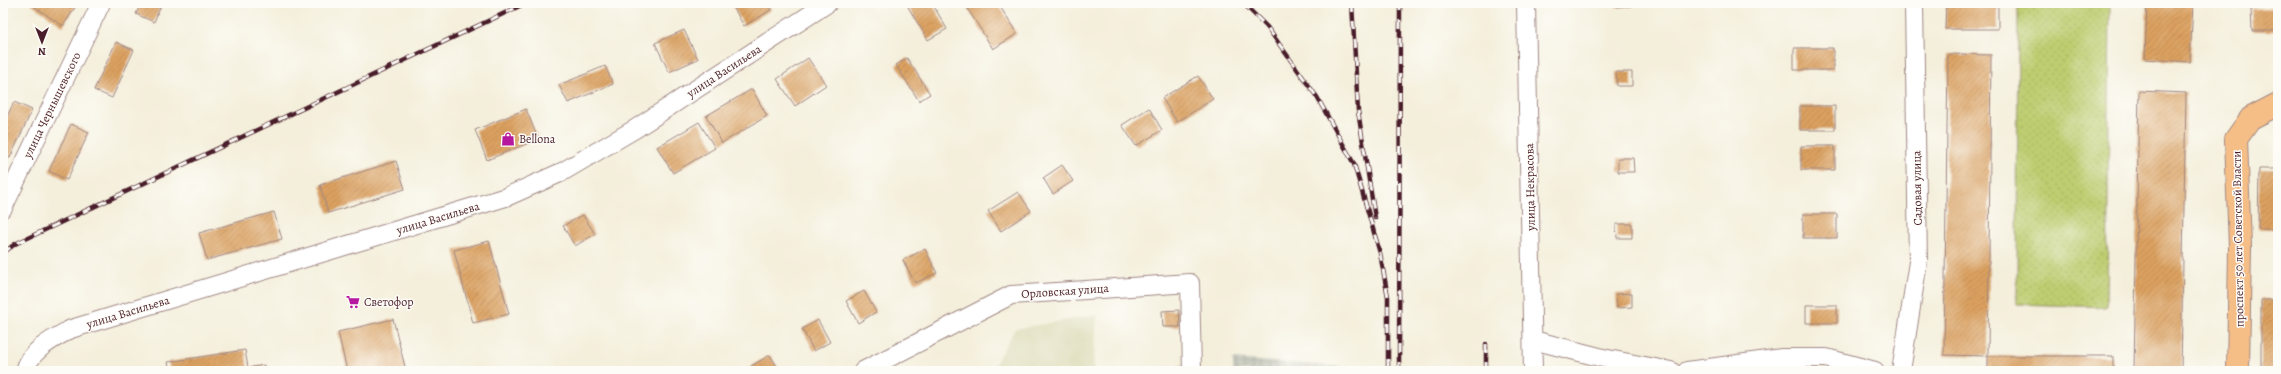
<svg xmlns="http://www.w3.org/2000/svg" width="2281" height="374" font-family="Alegreya,serif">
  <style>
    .built { fill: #dfddbb }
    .industrial { fill: url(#industrial-grid) }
    .park { fill: url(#park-dots); stroke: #84764e }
    .building { fill: url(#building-hatch) }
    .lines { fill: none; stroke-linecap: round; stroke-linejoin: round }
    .minor-casing { stroke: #9f8783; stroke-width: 20 }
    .major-casing { stroke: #9f8783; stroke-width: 24 }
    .minor { stroke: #fff; stroke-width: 18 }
    .major { stroke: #f6be87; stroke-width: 22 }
    .rail-casing { stroke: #4a1f2b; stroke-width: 4.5 }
    .rail { stroke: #fdfcf7; stroke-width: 3; stroke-dasharray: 9; stroke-linecap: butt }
    .labels { text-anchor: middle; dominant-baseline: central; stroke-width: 3; stroke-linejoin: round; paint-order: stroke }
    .street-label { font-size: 12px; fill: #4a1f2b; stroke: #fdfcf7 }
    .poi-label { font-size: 12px; fill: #4a1f2b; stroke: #fdfcf7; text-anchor: start }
  </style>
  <defs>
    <pattern id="industrial-grid" width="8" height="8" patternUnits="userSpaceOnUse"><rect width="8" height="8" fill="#c3c6b9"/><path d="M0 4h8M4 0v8" fill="none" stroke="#a9aa9f"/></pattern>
    <pattern id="park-dots" width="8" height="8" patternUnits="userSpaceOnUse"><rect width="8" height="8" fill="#bdcd70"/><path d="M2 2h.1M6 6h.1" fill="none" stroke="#a4b061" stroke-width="1.8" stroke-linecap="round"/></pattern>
    <pattern id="building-hatch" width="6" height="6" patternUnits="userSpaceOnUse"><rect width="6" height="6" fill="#dca161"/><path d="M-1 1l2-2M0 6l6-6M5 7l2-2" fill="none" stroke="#b48350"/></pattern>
  </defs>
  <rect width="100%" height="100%" fill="#fdfcf7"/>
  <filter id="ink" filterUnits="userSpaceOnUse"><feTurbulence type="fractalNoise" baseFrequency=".025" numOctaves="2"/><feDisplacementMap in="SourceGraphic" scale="8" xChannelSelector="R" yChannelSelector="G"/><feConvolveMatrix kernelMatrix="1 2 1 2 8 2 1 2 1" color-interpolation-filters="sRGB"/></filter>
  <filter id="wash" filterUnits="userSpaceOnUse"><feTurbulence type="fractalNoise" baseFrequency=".012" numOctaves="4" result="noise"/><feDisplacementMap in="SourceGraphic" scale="16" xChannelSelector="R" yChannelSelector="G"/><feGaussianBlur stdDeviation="0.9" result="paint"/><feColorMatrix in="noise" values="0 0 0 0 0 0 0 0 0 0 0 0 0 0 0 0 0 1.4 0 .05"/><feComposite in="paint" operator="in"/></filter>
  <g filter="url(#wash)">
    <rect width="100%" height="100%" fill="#f4efdb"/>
    <!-- built -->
    <path class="built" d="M 1097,315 L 1093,371 L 991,371 L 1015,329 Z"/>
    <!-- industrial -->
    <path class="industrial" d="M 1233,359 L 1359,368 L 1359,371 L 1233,371 Z"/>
    <!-- park -->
    <path class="park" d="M 2018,3 L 2110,3 L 2107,307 L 2017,304 Z"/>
    <g id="blocks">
      <!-- building -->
      <path class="building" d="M 29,3 L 75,3 L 77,4 L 63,26 Z
        M 141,3 L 162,3 L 154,22 L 136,14 Z
        M 731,3 L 767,3 L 771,10 L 744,26 Z
        M 915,3 L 932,3 L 947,29 L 928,40 L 908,7 Z
        M 964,3 L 998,3 L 1017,34 L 993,49 Z
        M 1616,3 L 1632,3 L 1632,6 L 1616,7 Z
        M 1946,3 L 1998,3 L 1998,29 L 1945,29 Z
        M 2147,3 L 2193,3 L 2190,62 L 2145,59 Z
        M 2278,8 L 2278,31 L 2252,31 L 2251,9 Z
        M 684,30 L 698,59 L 669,72 L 655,43 Z
        M 116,42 L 134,50 L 112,98 L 94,90 Z
        M 1794,48 L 1833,48 L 1833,70 L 1794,70 Z
        M 1948,54 L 1991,55 L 1988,356 L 1944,355 Z
        M 808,58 L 826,85 L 795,106 L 777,79 Z
        M 907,58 L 930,94 L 919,101 L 896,65 Z
        M 605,66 L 613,84 L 568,103 L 559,85 Z
        M 1616,72 L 1632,72 L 1632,86 L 1617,86 Z
        M 1198,76 L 1213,99 L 1177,122 L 1162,98 Z
        M 752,89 L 767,116 L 722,143 L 706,116 Z
        M 2139,91 L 2186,93 L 2181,371 L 2134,371 Z
        M 14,102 L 32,110 L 10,158 L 3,155 L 3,125 Z
        M 1800,106 L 1835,106 L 1835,130 L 1800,130 Z
        M 1149,108 L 1162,130 L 1136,146 L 1122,125 Z
        M 526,109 L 538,139 L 487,160 L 475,130 Z
        M 699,122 L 715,148 L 673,173 L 657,147 Z
        M 71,124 L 89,132 L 67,180 L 49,171 Z
        M 1801,146 L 1835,146 L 1835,170 L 1801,170 Z
        M 1618,158 L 1633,158 L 1634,172 L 1618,172 Z
        M 396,161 L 405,189 L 328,213 L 320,185 Z
        M 1062,165 L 1073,181 L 1053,194 L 1043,178 Z
        M 2259,169 L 2278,169 L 2278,229 L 2258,229 Z
        M 1018,192 L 1031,211 L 1001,231 L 988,211 Z
        M 274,212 L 282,239 L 207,260 L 199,233 Z
        M 1803,214 L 1837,214 L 1837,238 L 1803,238 Z
        M 583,215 L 595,234 L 575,246 L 563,226 Z
        M 1616,224 L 1632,224 L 1632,238 L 1617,238 Z
        M 489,241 L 509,314 L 473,323 L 454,250 Z
        M 925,249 L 937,273 L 915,283 L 903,260 Z
        M 864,291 L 876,312 L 858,323 L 846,301 Z
        M 1632,293 L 1632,307 L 1617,308 L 1616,294 Z
        M 2261,300 L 2278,300 L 2278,371 L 2261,371 Z
        M 1806,305 L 1837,305 L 1837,323 L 1806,323 Z
        M 1179,310 L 1180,327 L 1163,327 L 1162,311 Z
        M 393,319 L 406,371 L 347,371 L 338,332 Z
        M 818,320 L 830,342 L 814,351 L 802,329 Z
        M 245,350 L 248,368 L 264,365 L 265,371 L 170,371 L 168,362 Z
        M 770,355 L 780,371 L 754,371 L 751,366 Z
        M 1988,356 L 2113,356 L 2113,371 L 1988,371 Z
        M 1184,367 L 1184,371 L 1165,371 L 1165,368 Z"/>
    </g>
  </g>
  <g filter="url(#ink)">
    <use href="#blocks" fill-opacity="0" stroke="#9f8783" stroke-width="1"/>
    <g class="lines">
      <!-- minor casing -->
      <g class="minor-casing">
        <path id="minor" d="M 1526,3 L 1533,371
          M 3,208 L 101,3
          M 1533,340 L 1603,358 L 1671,371
          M 25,371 C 30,350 53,339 71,329 L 506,197 L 562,172 L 635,129 L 828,3
          M 863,371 L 1011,295 L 1190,283 L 1192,371
          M 1687,371 L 1782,358 L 1826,358 L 1875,371
          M 1901,371 L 1918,262 L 1914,3"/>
      </g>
      <!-- major casing -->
      <g class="major-casing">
        <path id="major" d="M 2238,371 L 2240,247 L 2236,139 L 2251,118 L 2278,104"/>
      </g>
      <!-- minor -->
      <use href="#minor" class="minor"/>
      <!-- major -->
      <use href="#major" class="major"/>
      <!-- rail casing -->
      <g class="rail-casing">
        <path id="rail" d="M 1243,3 L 1267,27 L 1317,97 L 1354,164 L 1380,253 L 1388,297 L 1388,371
          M 1352,3 L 1358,111 L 1375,218
          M 3,253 L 15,244 L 526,3
          M 1399,371 L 1400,3
          M 1486,371 L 1486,344"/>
      </g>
      <!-- rail -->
      <use href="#rail" class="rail"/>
    </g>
  </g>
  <!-- icons -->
  <defs>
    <g id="shop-bare" transform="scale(1.08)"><path d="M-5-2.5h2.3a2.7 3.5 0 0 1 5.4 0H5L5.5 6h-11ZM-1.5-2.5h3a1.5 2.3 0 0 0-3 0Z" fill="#b5179e" stroke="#fdfcf7" stroke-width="2.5" paint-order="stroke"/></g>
    <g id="supermarket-bare" transform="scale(1.08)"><path d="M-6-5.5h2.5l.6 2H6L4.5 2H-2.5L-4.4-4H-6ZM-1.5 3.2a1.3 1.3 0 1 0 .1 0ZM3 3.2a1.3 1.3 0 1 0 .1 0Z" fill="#b5179e" stroke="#fdfcf7" stroke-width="2.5" paint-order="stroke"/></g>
  </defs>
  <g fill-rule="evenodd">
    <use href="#shop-bare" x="508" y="139"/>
    <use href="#supermarket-bare" x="353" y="302"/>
  </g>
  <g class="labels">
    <!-- street labels -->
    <g class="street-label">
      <text transform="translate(724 71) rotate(-33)">улица Васильева</text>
      <text transform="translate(52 105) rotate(-64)">улица Чернышевского</text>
      <text transform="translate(1530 187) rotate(-91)">улица Некрасова</text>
      <text transform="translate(1917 188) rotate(-91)">Садовая улица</text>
      <text transform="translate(438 218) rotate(-17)">улица Васильева</text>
      <text transform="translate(2238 239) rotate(-91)">проспект 50 лет Советской Власти</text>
      <text transform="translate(1065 291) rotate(-4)">Орловская улица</text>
      <text transform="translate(128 312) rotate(-17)">улица Васильева</text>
    </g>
    <!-- poi labels -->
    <g class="poi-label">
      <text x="519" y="139">Bellona</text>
      <text x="364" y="302">Светофор</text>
    </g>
  </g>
  <!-- margin -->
  <rect width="2281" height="374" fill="none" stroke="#fdfcf7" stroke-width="16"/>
  <!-- north arrow -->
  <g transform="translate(42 42) rotate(180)" stroke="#fdfcf7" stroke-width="3" paint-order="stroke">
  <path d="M0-3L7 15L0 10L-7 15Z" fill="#4a1f2b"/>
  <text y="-6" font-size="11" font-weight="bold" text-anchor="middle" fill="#4a1f2b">N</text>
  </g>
</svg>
